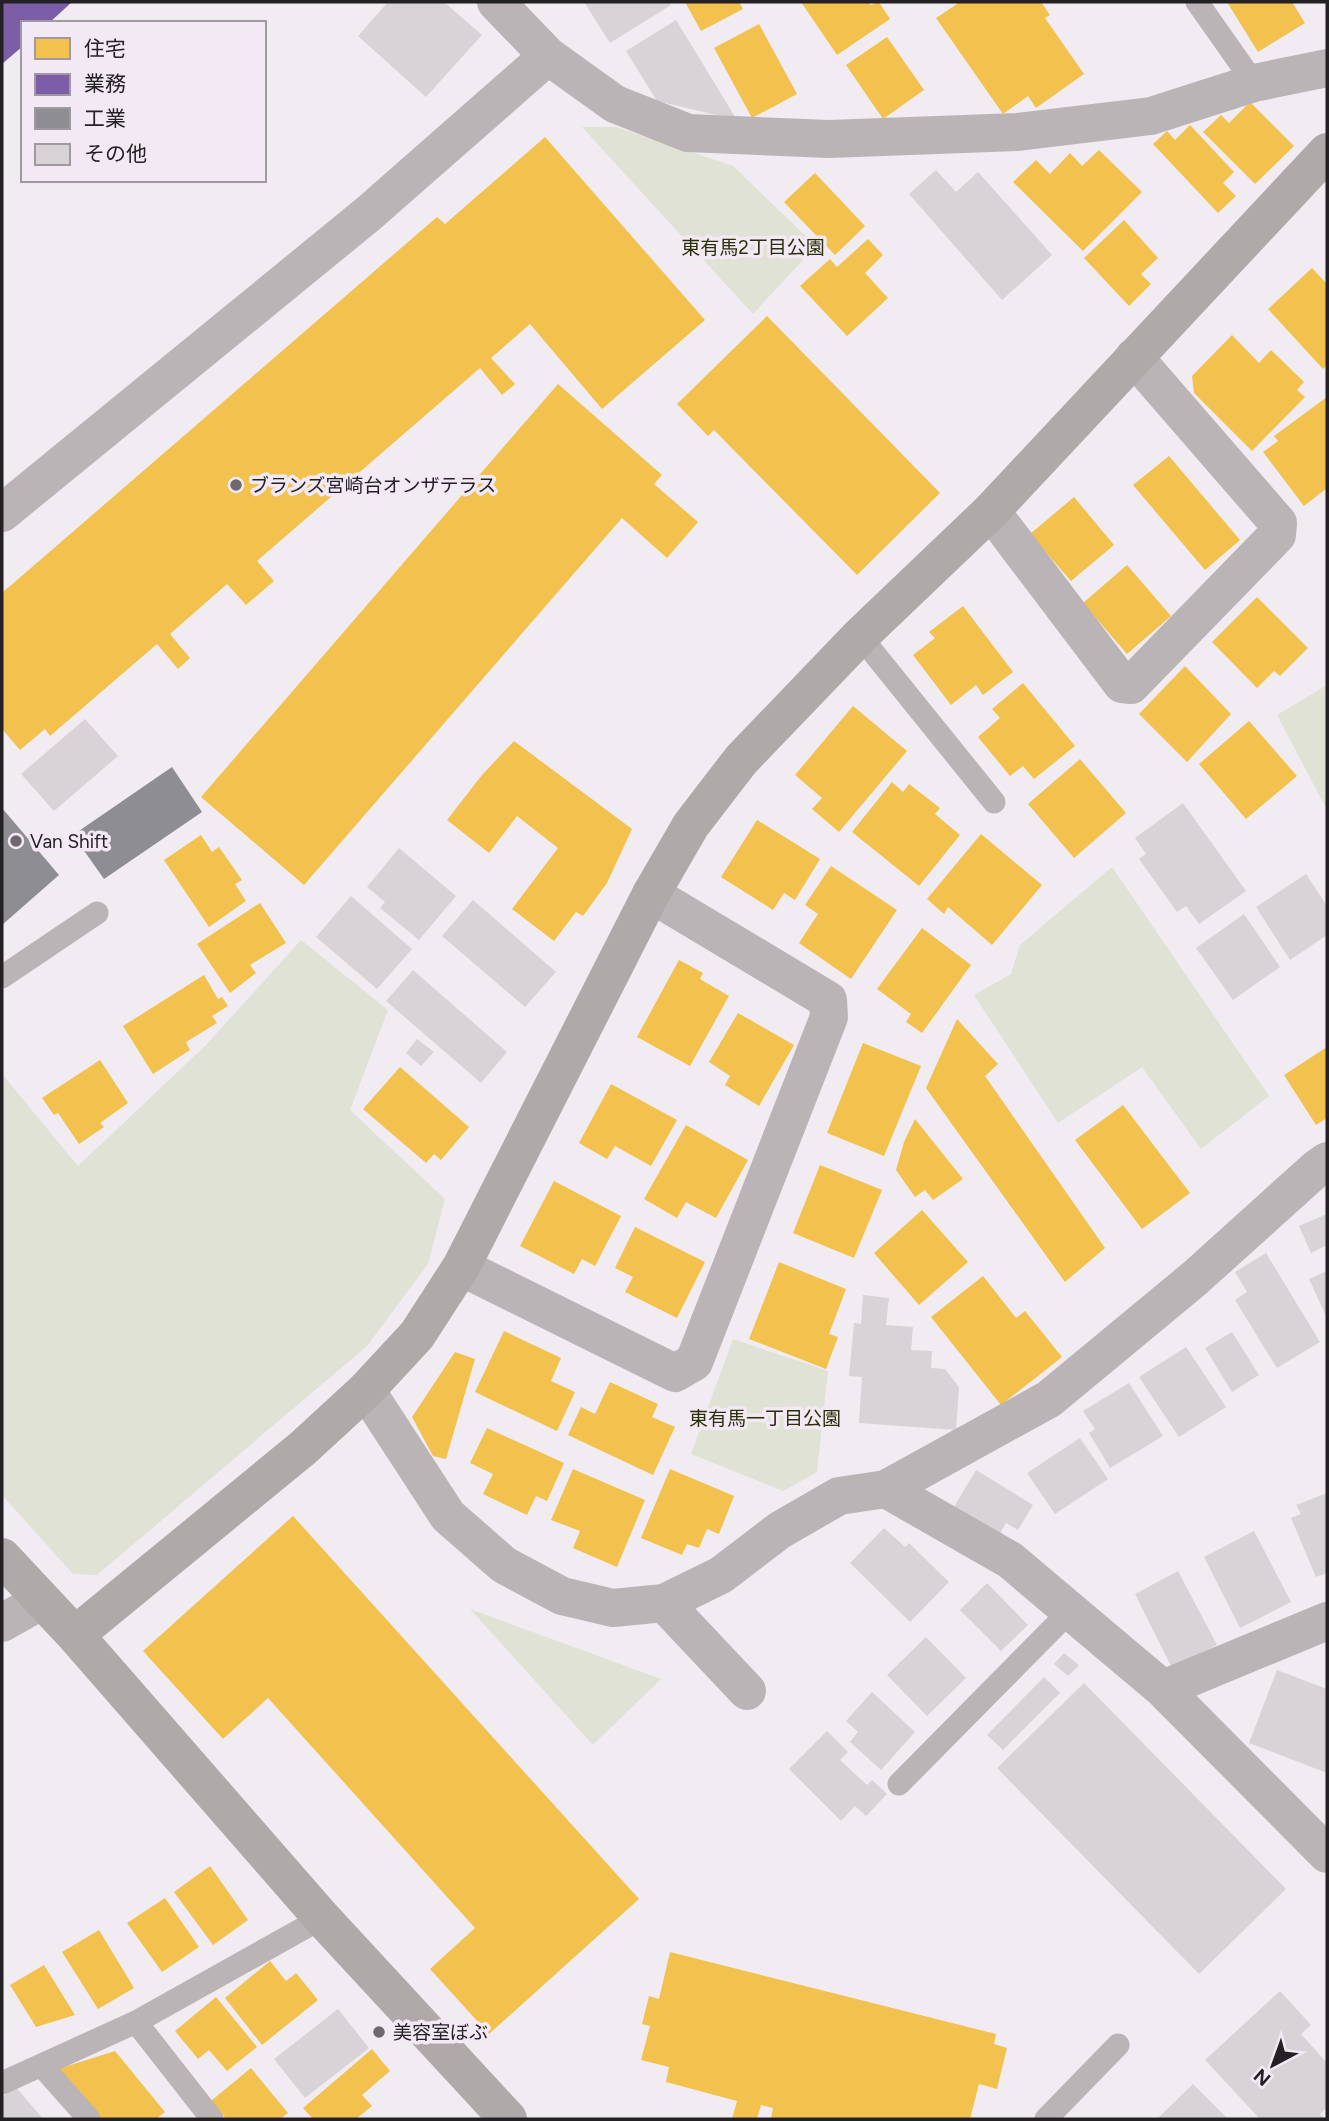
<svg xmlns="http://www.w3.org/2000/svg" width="1329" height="2121" font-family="Figtree,'Noto Sans JP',sans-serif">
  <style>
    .green { fill: #dfe2d5 }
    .homes { fill: #f2c14e }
    .offices { fill: #7b5ea7 }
    .industry { fill: #8d8d92 }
    .building { fill: #d7d3d7 }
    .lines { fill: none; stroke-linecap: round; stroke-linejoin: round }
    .lane { stroke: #bbb4b6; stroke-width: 23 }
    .street { stroke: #bbb4b6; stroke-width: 38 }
    .secondary { stroke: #b0a9aa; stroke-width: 38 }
    .poi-dot { fill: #6c686d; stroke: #f3e9f5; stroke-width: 2.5 }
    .labels { text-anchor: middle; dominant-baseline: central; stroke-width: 7; stroke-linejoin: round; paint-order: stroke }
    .park-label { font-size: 19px; fill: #273006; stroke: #f3e9f5 }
    .poi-label { font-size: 19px; fill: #242125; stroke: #f3e9f5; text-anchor: start }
  </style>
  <rect width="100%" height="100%" fill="#f1ecf2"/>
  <!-- green -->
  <path class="green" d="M 582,127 L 616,127 L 733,166 L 816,246 L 753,314 Z
    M 1327,685 L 1327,810 L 1277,715 Z
    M 1112,867 L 1269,1096 L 1201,1149 L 1142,1067 L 1058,1123 L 974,995 L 1011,974 L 1020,945 Z
    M 301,940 L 388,1010 L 350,1110 L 445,1199 L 428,1264 L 367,1346 L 97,1575 L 73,1574 L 2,1495 L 2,1074 L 78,1166 L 206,1045 Z
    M 733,1339 L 828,1371 L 817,1472 L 783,1491 L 691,1454 Z
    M 470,1609 L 661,1679 L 593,1745 Z"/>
  <!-- homes -->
  <path class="homes" d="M 685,2 L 739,2 L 743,9 L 701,31 Z
    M 801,2 L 868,2 L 871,5 L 879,2 L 890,19 L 837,55 Z
    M 955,2 L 1041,2 L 1050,15 L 1045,18 L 1084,74 L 1036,108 L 1028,96 L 1003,114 L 936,18 L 957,4 Z
    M 1227,2 L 1292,2 L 1305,23 L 1258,52 Z
    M 759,24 L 797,94 L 752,118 L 714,48 Z
    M 887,37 L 924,90 L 883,119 L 846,65 Z
    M 1250,102 L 1294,146 L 1255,184 L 1203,132 L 1221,115 L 1229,123 Z
    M 1190,125 L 1234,172 L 1223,183 L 1236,196 L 1218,213 L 1153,144 L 1167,131 L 1175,140 Z
    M 545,137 L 705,320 L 602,409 L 530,324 L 491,358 L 515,384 L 502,395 L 480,368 L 257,561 L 274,581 L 246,605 L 227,584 L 170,634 L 190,658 L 178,669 L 157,644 L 50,736 L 45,729 L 20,750 L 2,729 L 2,593 L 437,217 L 445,224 Z
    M 1099,150 L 1142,192 L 1083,251 L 1013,182 L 1036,160 L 1050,174 L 1070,153 L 1082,166 Z
    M 815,173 L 865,226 L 835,255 L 784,202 Z
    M 1124,220 L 1158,258 L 1141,274 L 1151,284 L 1129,306 L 1084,258 Z
    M 868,239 L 883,255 L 865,273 L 888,298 L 847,336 L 800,286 L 830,259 L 837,267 Z
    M 1312,268 L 1327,284 L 1327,365 L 1323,369 L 1268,309 Z
    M 767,316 L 940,493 L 857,575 L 714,430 L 708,436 L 677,404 Z
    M 1232,335 L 1259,363 L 1271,350 L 1304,382 L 1297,390 L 1305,397 L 1252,451 L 1194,393 L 1192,376 Z
    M 558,384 L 662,475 L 654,484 L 698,522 L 667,558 L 622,518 L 304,885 L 201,797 Z
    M 1327,397 L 1327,488 L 1304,506 L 1263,452 L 1278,441 L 1274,436 Z
    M 1169,456 L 1240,540 L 1205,570 L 1133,485 Z
    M 1074,497 L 1114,545 L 1071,581 L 1030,534 Z
    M 1127,565 L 1171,616 L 1127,654 L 1083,603 Z
    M 1257,597 L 1308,648 L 1280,676 L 1274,671 L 1257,688 L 1212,642 Z
    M 963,606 L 1013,672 L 983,695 L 976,685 L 951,705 L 913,655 L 935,638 L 929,632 Z
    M 1185,666 L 1231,714 L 1187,762 L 1139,714 Z
    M 1023,683 L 1075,746 L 1034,779 L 1023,766 L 1010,776 L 978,737 L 1000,718 L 992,709 Z
    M 853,706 L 907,751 L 839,832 L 812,809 L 822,798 L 795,775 Z
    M 1249,721 L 1297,776 L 1246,819 L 1199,764 Z
    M 514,741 L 632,829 L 607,883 L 583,916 L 576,912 L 554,941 L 512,909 L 558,848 L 517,816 L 489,853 L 447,820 L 482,775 Z
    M 1080,759 L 1126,813 L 1074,858 L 1028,804 Z
    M 892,782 L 903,792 L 909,784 L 940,808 L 935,814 L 960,835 L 919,886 L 852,832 Z
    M 757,820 L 820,859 L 795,900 L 784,893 L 773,910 L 721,877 Z
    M 981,834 L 1042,885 L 992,945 L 948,907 L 944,914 L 927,899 Z
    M 201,835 L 212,852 L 219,847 L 242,880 L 235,884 L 246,901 L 209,927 L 164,860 Z
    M 831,866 L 897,910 L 851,979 L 799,943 L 818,914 L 805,905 Z
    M 260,903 L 286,943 L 250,965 L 256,973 L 230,993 L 197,944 Z
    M 922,928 L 971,965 L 922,1033 L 906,1022 L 911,1014 L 877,989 Z
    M 679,960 L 703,973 L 700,979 L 729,996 L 690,1066 L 637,1037 Z
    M 204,975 L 218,999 L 222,997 L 228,1006 L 212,1016 L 217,1023 L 186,1042 L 190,1050 L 153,1074 L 123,1026 Z
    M 738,1013 L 794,1045 L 759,1106 L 725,1085 L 730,1076 L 709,1062 Z
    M 957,1019 L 998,1064 L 985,1076 L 1105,1248 L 1065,1282 L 926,1088 Z
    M 863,1043 L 921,1066 L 884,1156 L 827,1133 Z
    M 1327,1047 L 1327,1118 L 1316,1125 L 1284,1075 Z
    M 100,1060 L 128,1103 L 100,1123 L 104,1127 L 79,1144 L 58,1113 L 54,1115 L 42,1098 Z
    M 400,1067 L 469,1127 L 441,1160 L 434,1154 L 426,1163 L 363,1109 Z
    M 611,1084 L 677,1120 L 651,1166 L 615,1146 L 607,1159 L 579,1143 Z
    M 1123,1105 L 1190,1193 L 1142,1229 L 1075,1140 Z
    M 915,1119 L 963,1179 L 933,1200 L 925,1190 L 915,1197 L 896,1170 L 904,1142 Z
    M 686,1125 L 748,1160 L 716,1218 L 686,1202 L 677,1218 L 644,1199 Z
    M 820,1165 L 882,1190 L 854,1258 L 793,1233 Z
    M 554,1181 L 621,1216 L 595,1266 L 582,1259 L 574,1274 L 520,1246 Z
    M 922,1210 L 968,1262 L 919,1305 L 874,1253 Z
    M 635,1227 L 705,1262 L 677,1318 L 625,1292 L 633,1277 L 615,1268 Z
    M 779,1262 L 846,1289 L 829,1334 L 838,1337 L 826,1369 L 749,1339 Z
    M 983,1276 L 1016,1318 L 1025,1311 L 1062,1357 L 1001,1405 L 931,1317 Z
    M 504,1331 L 561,1358 L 551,1381 L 575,1392 L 557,1431 L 475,1392 Z
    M 455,1352 L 475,1359 L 446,1459 L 433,1456 L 412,1417 Z
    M 610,1382 L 658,1404 L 652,1417 L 675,1427 L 653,1475 L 568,1435 L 581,1407 L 595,1414 Z
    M 487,1428 L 564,1463 L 547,1501 L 536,1496 L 527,1515 L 483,1494 L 493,1474 L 470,1463 Z
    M 573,1469 L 645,1500 L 617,1567 L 573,1548 L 580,1531 L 551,1520 Z
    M 670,1469 L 734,1496 L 719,1534 L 707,1529 L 699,1548 L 687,1544 L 682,1555 L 641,1538 Z
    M 293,1516 L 639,1899 L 489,2034 L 430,1969 L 475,1928 L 268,1698 L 223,1739 L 143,1651 Z
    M 210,1866 L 248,1920 L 213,1945 L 174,1892 Z
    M 165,1898 L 199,1947 L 162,1972 L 127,1923 Z
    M 99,1930 L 134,1988 L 98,2009 L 62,1952 Z
    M 670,1952 L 996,2034 L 994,2044 L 1007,2048 L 997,2089 L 979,2084 L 970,2119 L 771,2119 L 773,2108 L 761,2105 L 757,2119 L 732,2119 L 737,2101 L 666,2082 L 669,2067 L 641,2060 L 650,2026 L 642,2024 L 649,1996 L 659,1999 Z
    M 270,1961 L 286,1981 L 296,1973 L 318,2000 L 262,2045 L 225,1998 Z
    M 44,1965 L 75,2015 L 36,2027 L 10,1985 Z
    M 216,1997 L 257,2047 L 227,2071 L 209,2050 L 198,2059 L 175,2031 Z
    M 372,2049 L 390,2071 L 362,2095 L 372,2106 L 356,2119 L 313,2119 L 303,2108 Z
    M 115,2051 L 165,2112 L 156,2119 L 100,2119 L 58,2069 Z
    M 251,2068 L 288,2113 L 280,2119 L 226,2119 L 211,2101 Z"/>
  <!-- offices -->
  <path class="offices" d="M 2,2 L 72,2 L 49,23 L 23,23 L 23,46 L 2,64 Z"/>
  <!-- industry -->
  <path class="industry" d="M 172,767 L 202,812 L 104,879 L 73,835 Z
    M 2,808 L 59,875 L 2,925 Z"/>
  <!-- building -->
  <path class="building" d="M 388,2 L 444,2 L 482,35 L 426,97 L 358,36 Z
    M 584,2 L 669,2 L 671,5 L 610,43 Z
    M 676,20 L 737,120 L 657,101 L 626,51 Z
    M 936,170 L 956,192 L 978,172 L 1052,255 L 1002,300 L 909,194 Z
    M 85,719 L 118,756 L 54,811 L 21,774 Z
    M 1183,803 L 1246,891 L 1199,924 L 1186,906 L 1177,912 L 1139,859 L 1146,854 L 1135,838 Z
    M 399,848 L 456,896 L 419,940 L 380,908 L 385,902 L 367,887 Z
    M 1306,874 L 1327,906 L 1327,935 L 1290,960 L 1256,907 Z
    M 351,896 L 412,949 L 377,989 L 316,937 Z
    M 473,900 L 556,972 L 525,1007 L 442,936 Z
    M 1244,914 L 1280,967 L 1233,1000 L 1196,948 Z
    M 413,970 L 507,1052 L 481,1083 L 386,1001 Z
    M 417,1039 L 434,1052 L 421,1066 L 406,1053 Z
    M 1327,1214 L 1327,1245 L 1311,1253 L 1299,1226 Z
    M 1266,1253 L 1320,1342 L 1277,1368 L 1235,1300 L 1247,1292 L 1235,1272 Z
    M 1327,1271 L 1327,1318 L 1309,1279 Z
    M 863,1295 L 889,1298 L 886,1325 L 913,1327 L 911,1350 L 932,1351 L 931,1368 L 945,1369 L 959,1387 L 956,1430 L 859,1423 L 862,1377 L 849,1376 L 854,1323 L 861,1324 Z
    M 1232,1332 L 1259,1375 L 1232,1392 L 1205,1348 Z
    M 1186,1347 L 1226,1407 L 1179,1437 L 1139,1377 Z
    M 1129,1383 L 1163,1436 L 1110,1468 L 1089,1433 L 1095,1429 L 1083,1411 Z
    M 1080,1438 L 1108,1479 L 1055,1514 L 1027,1473 Z
    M 976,1470 L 1033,1505 L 1018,1530 L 1006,1523 L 999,1535 L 954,1507 Z
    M 1327,1493 L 1327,1573 L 1316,1577 L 1291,1518 L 1301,1514 L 1296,1505 Z
    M 884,1528 L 905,1547 L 909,1543 L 949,1582 L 910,1622 L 850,1563 Z
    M 1254,1531 L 1291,1602 L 1240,1628 L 1204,1557 Z
    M 1178,1571 L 1217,1645 L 1172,1668 L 1135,1594 Z
    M 987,1583 L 1028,1625 L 1001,1651 L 960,1610 Z
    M 926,1637 L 966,1678 L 927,1716 L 887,1675 Z
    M 1064,1653 L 1079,1665 L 1068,1676 L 1054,1664 Z
    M 1277,1670 L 1327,1689 L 1327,1773 L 1249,1743 Z
    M 1044,1677 L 1060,1693 L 1003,1750 L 987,1735 Z
    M 1084,1683 L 1286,1889 L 1199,1974 L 997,1768 Z
    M 872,1692 L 915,1732 L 881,1770 L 850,1742 L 858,1732 L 846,1721 Z
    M 827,1731 L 848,1752 L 840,1760 L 867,1785 L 872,1780 L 887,1794 L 866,1816 L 855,1806 L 841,1821 L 789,1769 Z
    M 1280,1991 L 1311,2025 L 1301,2034 L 1327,2063 L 1327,2107 L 1320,2114 L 1325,2119 L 1260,2119 L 1205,2060 Z
    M 338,2009 L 369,2048 L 305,2098 L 274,2059 Z
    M 1193,2084 L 1228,2119 L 1157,2119 Z
    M 15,2086 L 43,2119 L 2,2119 L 2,2097 Z"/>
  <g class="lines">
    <!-- lane -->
    <path class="lane" d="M 1197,2 L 1254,83
      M 860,636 L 994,802
      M 2,977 L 97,913
      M 899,1784 L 1071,1610
      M 136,2022 L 212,2119
      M 42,2066 L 89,2119
      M 2,2083 L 136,2022 L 322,1918
      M 1046,2119 L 1118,2045"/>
    <!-- street -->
    <path class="street" d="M 496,2 L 548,56 L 615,104 L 688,133 L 829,139 L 1018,132 L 1151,116 L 1254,83 L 1327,68
      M 991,511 L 1122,684 L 1131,685 L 1277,535 L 1278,523 L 1134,357
      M 2,513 L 368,214 L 548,56
      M 461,1267 L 675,1373 L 694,1362 L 829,1017 L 828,1000 L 651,894
      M 366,1390 L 448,1516 L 504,1565 L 562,1596 L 613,1608 L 664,1603 L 721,1575 L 780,1530 L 839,1496 L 886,1489 L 1010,1560 L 1163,1689 L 1327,1854
      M 886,1489 L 1049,1399 L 1195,1278 L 1317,1168 L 1327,1161
      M 664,1603 L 747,1691
      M 2,1623 L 41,1601
      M 1163,1689 L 1327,1621"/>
    <!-- secondary -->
    <path class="secondary" d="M 2,1557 L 75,1635 L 322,1918 L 508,2119
      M 75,1635 L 303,1448 L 366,1390 L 417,1335 L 461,1267 L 651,894 L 691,825 L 741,760 L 860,636 L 991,511 L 1327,152"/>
  </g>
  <!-- markers -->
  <g class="poi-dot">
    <circle cx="236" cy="485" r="7"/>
    <circle cx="16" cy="841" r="7"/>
    <circle cx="379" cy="2032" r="7"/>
  </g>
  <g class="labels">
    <!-- park labels -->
    <g class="park-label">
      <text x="753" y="247">東有馬2丁目公園</text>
      <text x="765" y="1418">東有馬一丁目公園</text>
    </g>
    <!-- poi labels -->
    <g class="poi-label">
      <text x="250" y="485">ブランズ宮崎台オンザテラス</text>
      <text x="30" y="841">Van Shift</text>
      <text x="393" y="2032">美容室ぼぶ</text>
    </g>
  </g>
  <!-- border -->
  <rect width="1329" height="2121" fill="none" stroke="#242125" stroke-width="7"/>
  <!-- legend -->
  <rect x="21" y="21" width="245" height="161" fill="#f3e9f5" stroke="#a099a2" stroke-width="2"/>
  <rect x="35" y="38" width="35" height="21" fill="#f2c14e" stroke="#a099a2" stroke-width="2"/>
  <text x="84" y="56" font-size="21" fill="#242125">住宅</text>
  <rect x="35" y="74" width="35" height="21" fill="#7b5ea7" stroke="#a099a2" stroke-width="2"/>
  <text x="84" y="91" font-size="21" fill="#242125">業務</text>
  <rect x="35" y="108" width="35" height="21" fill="#8d8d92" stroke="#a099a2" stroke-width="2"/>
  <text x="84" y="126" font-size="21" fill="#242125">工業</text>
  <rect x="35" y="144" width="35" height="21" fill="#d7d3d7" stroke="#a099a2" stroke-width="2"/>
  <text x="84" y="161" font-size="21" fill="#242125">その他</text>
  <!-- north arrow -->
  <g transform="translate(1273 2065) rotate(221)" stroke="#f3e9f5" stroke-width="5" paint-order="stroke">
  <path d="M0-5L12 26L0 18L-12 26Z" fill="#242125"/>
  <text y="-10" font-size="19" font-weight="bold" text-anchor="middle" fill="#242125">N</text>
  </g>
</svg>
